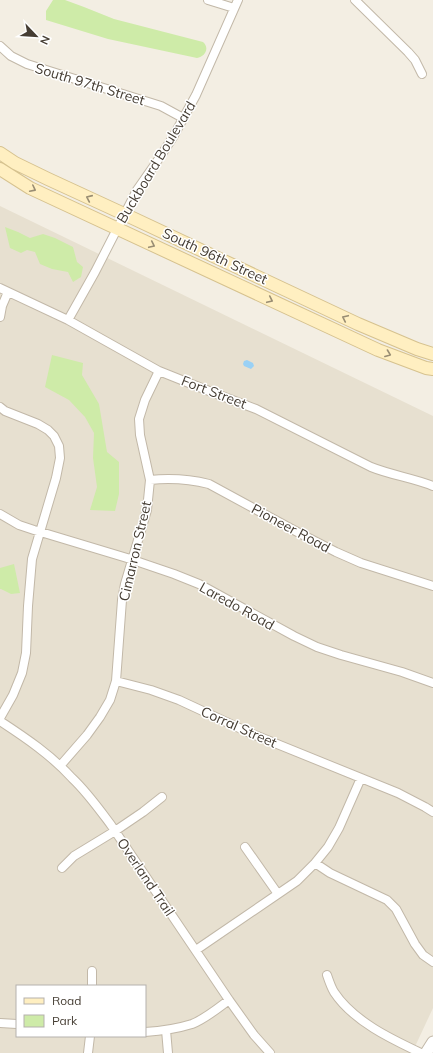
<svg xmlns="http://www.w3.org/2000/svg" width="433" height="1053" font-family="Mulish,sans-serif">
  <style>
    .residential { fill: #e7e0d0; fill-rule: evenodd }
    .green { fill: #ceeba8 }
    .water { fill: #9ad1f5 }
    .lines { fill: none; stroke-linecap: round; stroke-linejoin: round }
    .minor-casing { stroke: #c2b8a8; stroke-width: 10 }
    .tertiary-casing { stroke: #c2b8a8; stroke-width: 13 }
    .secondary-casing { stroke: #d6c28f; stroke-width: 14 }
    .minor { stroke: #fff; stroke-width: 8 }
    .tertiary { stroke: #fff; stroke-width: 11 }
    .secondary { stroke: #ffefc1; stroke-width: 12 }
    .oneway { stroke: #998d73 }
    .labels { text-anchor: middle; dominant-baseline: central; stroke-width: 3; stroke-linejoin: round; paint-order: stroke }
    .street-label { font-size: 14px; fill: #453d33; stroke: #fff }
  </style>
  <rect width="100%" height="100%" fill="#f3eee3"/>
  <!-- residential -->
  <path class="residential" d="M 0,206 L 433,416 L 433,1008 L 412,1053 L 0,1053 ZM 17,986 L 145,986 L 145,1036 L 17,1036 Z"/>
  <!-- green -->
  <path class="green" d="M 53,0 L 65,0 L 84,7 L 114,19 L 203,42 C 210,48 205,57 197,58 L 108,39 L 46,20 L 46,11 Z
    M 5,227 L 18,232 L 30,238 L 43,234 L 55,238 L 73,247 L 77,262 L 83,267 L 81,277 L 73,282 L 68,272 L 52,269 L 40,264 L 35,252 L 27,250 L 21,253 L 10,248 Z
    M 52,355 L 83,363 L 82,375 L 99,404 L 107,452 L 119,462 L 119,494 L 115,511 L 90,510 L 97,487 L 93,458 L 94,433 L 85,417 L 69,400 L 45,387 Z
    M 14,564 L 20,593 L 11,594 L 1,589 L 0,589 L 0,568 Z"/>
  <!-- water -->
  <path class="water" d="M 247,360 L 253,363 L 254,366 L 251,369 L 244,366 L 243,364 L 244,361 Z"/>
  <g class="lines">
    <!-- minor casing -->
    <g class="minor-casing">
      <path id="minor" d="M 208,0 L 234,8
        M 355,0 L 408,52 L 415,60 L 422,74
        M 0,46 L 11,56 L 27,64 L 161,106 L 183,118
        M 0,288 L 68,320 L 159,371 L 214,393 L 256,409 L 371,467 C 391,475 413,478 433,486
        M 0,317 L 2,306 L 8,292
        M 68,320 L 95,272 L 137,190 L 160,157 L 173,137 L 196,95 L 238,0
        M 0,407 L 5,411 L 38,424 L 48,430 L 54,436 L 59,446 L 60,458 L 56,478 L 32,559 L 28,606 L 26,653 L 22,673 L 13,695 L 0,718
        M 150,480 C 170,478 189,479 209,484 L 301,534 L 336,552 L 361,563 L 433,586
        M 0,514 L 19,525 L 34,530 L 127,558 L 174,574 L 199,584 L 294,636 L 317,647 L 341,655 L 402,672 L 433,683
        M 116,681 L 151,690 L 179,700 L 250,733 L 398,793 L 425,807 L 433,812
        M 0,721 C 26,738 51,755 72,778 C 87,792 99,809 111,825 L 229,1000 L 254,1035 L 270,1053
        M 60,766 L 87,735 L 100,717 L 110,700 L 116,681 L 122,600 L 125,584 L 147,510 L 150,480 L 140,435 L 139,419 L 145,400 L 159,371
        M 245,847 L 278,894
        M 315,863 L 330,873 L 387,900 L 396,909 L 415,944 L 423,955 L 433,962
        M 62,868 L 74,856 L 115,831 L 143,812 L 162,797
        M 196,950 L 297,881 L 315,863 L 328,847 L 339,828 L 361,778
        M 327,975 C 329,981 331,987 334,992 C 353,1021 391,1039 421,1053
        M 92,986 L 92,971
        M 0,1023 L 17,1024
        M 166,1030 L 168,1053
        M 145,1032 C 161,1031 176,1029 192,1024 C 205,1019 217,1009 229,1000
        M 88,1053 L 90,1036"/>
    </g>
    <!-- tertiary casing -->
    <g class="tertiary-casing">
      <path id="tertiary" d="M 426,1053 L 433,1042"/>
    </g>
    <!-- secondary casing -->
    <g class="secondary-casing">
      <path id="secondary" d="M 0,153 L 15,163 L 48,179 L 124,214 L 358,324 L 417,349 L 433,354
        M 0,169 L 30,188 L 378,350 L 426,368 L 433,369"/>
    </g>
    <!-- minor -->
    <use href="#minor" class="minor"/>
    <!-- tertiary -->
    <use href="#tertiary" class="tertiary"/>
    <!-- secondary -->
    <use href="#secondary" class="secondary"/>
  </g>
  <!-- one-way arrows -->
  <defs><path id="oneway-chevron" d="M-2-3.5L2.5 0L-2 3.5" fill="none" stroke-width="1.6" stroke-linecap="round" stroke-linejoin="round"/></defs>
  <g class="oneway">
    <use href="#oneway-chevron" transform="translate(33 189) rotate(27)"/>
    <use href="#oneway-chevron" transform="translate(89 198) rotate(-156)"/>
    <use href="#oneway-chevron" transform="translate(152 245) rotate(25)"/>
    <use href="#oneway-chevron" transform="translate(270 300) rotate(25)"/>
    <use href="#oneway-chevron" transform="translate(345 318) rotate(-155)"/>
    <use href="#oneway-chevron" transform="translate(388 354) rotate(21)"/>
  </g>
  <g class="labels">
    <!-- street labels -->
    <g class="street-label">
      <text transform="translate(90 84) rotate(17)">South 97th Street</text>
      <text transform="translate(156 162) rotate(-59)">Buckboard Boulevard</text>
      <text transform="translate(215 256) rotate(25)">South 96th Street</text>
      <text transform="translate(214 392) rotate(21)">Fort Street</text>
      <text transform="translate(291 528) rotate(28)">Pioneer Road</text>
      <text transform="translate(135 551) rotate(-77)">Cimarron Street</text>
      <text transform="translate(237 606) rotate(29)">Laredo Road</text>
      <text transform="translate(239 727) rotate(24)">Corral Street</text>
      <text transform="translate(146 877) rotate(56)">Overland Trail</text>
    </g>
  </g>
  <!-- legend -->
  <rect x="16" y="985" width="130" height="52" fill="#ffffff" stroke="#b5b1ad"/>
  <rect x="24" y="998" width="20" height="6" fill="#ffefc1" stroke="#b5b1ad"/>
  <text x="52" y="1005" font-size="12" fill="#453d33">Road</text>
  <rect x="24" y="1015" width="20" height="12" fill="#ceeba8" stroke="#b5b1ad"/>
  <text x="52" y="1025" font-size="12" fill="#453d33">Park</text>
  <!-- north arrow -->
  <g transform="translate(36 36) rotate(115)" stroke="#ffffff" stroke-width="3" paint-order="stroke">
  <path d="M0-3L7 15L0 10L-7 15Z" fill="#453d33"/>
  <text y="-6" font-size="11" font-weight="bold" text-anchor="middle" fill="#453d33">N</text>
  </g>
</svg>
